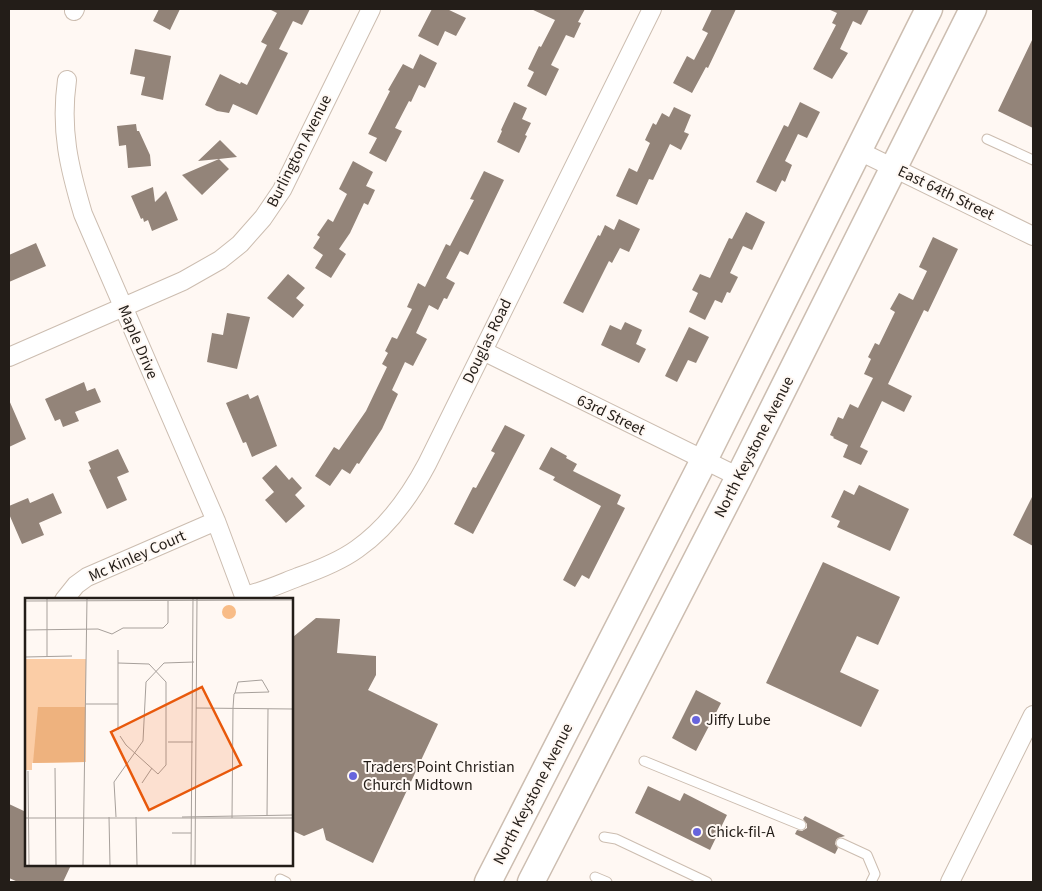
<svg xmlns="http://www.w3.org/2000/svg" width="1042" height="891" font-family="'Source Sans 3',sans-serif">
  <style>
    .building { fill: #938479 }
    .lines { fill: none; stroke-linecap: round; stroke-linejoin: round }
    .lane-casing { stroke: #ccbdb0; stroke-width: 11 }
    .street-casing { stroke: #ccbdb0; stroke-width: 20 }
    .primary-casing { stroke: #ccbdb0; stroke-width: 29 }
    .lane { stroke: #fff; stroke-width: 9 }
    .street { stroke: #fff; stroke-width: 18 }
    .primary { stroke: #fff; stroke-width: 26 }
    .poi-dot { fill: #6764dd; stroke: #fff8f3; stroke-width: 2 }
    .labels { text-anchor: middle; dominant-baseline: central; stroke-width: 4; stroke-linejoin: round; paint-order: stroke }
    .street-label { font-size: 16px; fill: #231d18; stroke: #fff8f3 }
    .poi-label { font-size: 16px; fill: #231d18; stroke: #fff8f3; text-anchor: start }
    .inset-road { fill: none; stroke: #a7a09b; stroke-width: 1 }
    .view { fill: #e8590c; fill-opacity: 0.15; stroke: #e8590c; stroke-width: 2.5 }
    .inset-edge { fill: none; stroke: #231d18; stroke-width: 2.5 }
  </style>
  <rect width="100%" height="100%" fill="#fff8f3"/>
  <!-- building -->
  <path class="building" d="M 159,9 L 180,9 L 170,30 L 153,21 Z
    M 269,9 L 310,9 L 302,25 L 293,21 L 279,49 L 288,53 L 257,115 L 233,104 L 229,113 L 217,111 L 205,105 L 220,74 L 240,84 L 241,82 L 247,85 L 267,45 L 261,42 L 277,13 Z
    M 432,9 L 447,9 L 466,18 L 456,36 L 445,31 L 438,46 L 418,36 Z
    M 531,9 L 585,9 L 578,22 L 581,23 L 574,38 L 566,35 L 551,65 L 559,69 L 546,96 L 527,86 L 534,72 L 528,69 L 539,46 L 541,47 L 555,20 Z
    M 712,9 L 736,9 L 708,68 L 706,67 L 692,93 L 673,83 L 687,56 L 694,60 L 708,33 L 702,30 Z
    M 828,9 L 869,9 L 861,25 L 853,21 L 840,49 L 848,53 L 832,79 L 813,69 L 836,25 L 832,23 L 837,13 Z
    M 1033,38 L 1033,128 L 998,111 Z
    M 135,49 L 171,56 L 163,100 L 141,95 L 145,77 L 130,74 Z
    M 420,54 L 437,63 L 425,88 L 419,85 L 411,102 L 409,101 L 395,128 L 402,131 L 386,162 L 369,153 L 377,138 L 368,134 L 390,91 L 388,90 L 403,64 L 413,69 Z
    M 514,102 L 527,108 L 522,119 L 531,123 L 525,135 L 527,136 L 519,153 L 497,142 L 502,131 L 501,130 Z
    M 800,102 L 820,112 L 807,138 L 798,134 L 785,161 L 792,165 L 785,182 L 782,180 L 776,192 L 756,182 L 784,125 L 788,127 Z
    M 674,107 L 691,115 L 684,132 L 689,134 L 681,150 L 670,144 L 653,180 L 649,179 L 637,205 L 616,196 L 629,168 L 637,172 L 650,143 L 645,140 L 653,123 L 656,125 L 662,113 L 669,117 Z
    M 136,124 L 137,131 L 139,131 L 150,155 L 151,166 L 128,168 L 126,145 L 119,146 L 117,126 Z
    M 220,140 L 237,157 L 219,159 L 229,169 L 202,195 L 182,175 L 219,159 L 198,161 Z
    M 353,161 L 373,172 L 366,186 L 375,190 L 368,205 L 364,203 L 350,233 L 339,249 L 346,254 L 331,278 L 315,268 L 323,255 L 313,248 L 320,237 L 317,235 L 328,219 L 333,222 L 347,194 L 339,189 Z
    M 484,171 L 504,180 L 468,255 L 460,251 L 446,278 L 455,283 L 447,299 L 444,298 L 438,310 L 429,305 L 416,333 L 427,339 L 413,366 L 405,362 L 392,390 L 398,394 L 382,429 L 359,464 L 357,463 L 350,474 L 342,469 L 330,486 L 315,476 L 334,447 L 339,450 L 366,411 L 387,367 L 382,364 L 388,353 L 385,351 L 392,337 L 397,339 L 412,309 L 407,307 L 418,283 L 425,287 L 446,244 L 450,246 L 474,200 L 470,199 Z
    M 153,187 L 155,202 L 166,191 L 178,220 L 152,231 L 148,220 L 144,222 L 143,218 L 141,219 L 131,196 Z
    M 746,212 L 765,222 L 752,250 L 743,246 L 730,273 L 738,277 L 730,293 L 727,292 L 722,303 L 715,300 L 705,320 L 689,312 L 698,293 L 692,290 L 700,274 L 710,278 L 729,238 L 732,239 Z
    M 619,219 L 640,229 L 629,252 L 620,248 L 612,263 L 609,261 L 583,313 L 563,303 L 598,235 L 600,236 L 605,225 L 614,230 Z
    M 933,237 L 958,249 L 928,312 L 924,310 L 888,384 L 912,396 L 904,412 L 882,401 L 860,447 L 868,451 L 861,465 L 843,457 L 848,445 L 833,438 L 834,437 L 830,435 L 838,417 L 843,419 L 850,404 L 858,408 L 873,378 L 864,374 L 871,359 L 868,357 L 875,343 L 879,345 L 895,312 L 890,309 L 899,293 L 913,300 L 927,271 L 919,267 Z
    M 36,243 L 46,266 L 9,282 L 9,255 Z
    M 288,274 L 305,288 L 296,298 L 304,305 L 293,318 L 267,298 Z
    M 227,313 L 250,317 L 237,369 L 207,362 L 212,333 L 223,335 Z
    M 625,322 L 642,330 L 636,344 L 646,349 L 639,363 L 601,345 L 610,325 L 621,330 Z
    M 689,327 L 709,337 L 696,363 L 688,360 L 677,382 L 665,376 Z
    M 84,382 L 87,391 L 95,388 L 101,402 L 75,412 L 79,421 L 63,427 L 60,419 L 55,421 L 45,399 Z
    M 248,394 L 250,399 L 258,395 L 277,446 L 252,457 L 246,442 L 243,443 L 226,403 Z
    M 9,400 L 26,439 L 9,447 Z
    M 505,425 L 525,435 L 473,534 L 454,524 L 473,487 L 476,488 L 495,453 L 491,451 Z
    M 551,447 L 567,456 L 566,458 L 577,464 L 573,471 L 621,495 L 617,504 L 625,508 L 589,579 L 582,575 L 575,587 L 563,580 L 601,506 L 553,480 L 555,477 L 539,469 Z
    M 118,449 L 129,472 L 117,477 L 127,500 L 107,509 L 89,470 L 91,469 L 88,462 Z
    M 276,465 L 289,480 L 292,477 L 302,488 L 295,495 L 305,506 L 286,523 L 265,500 L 274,492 L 262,478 Z
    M 859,485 L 909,509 L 890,551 L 837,527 L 840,521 L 831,517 L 844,490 L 854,495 Z
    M 53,493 L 62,513 L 39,523 L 44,535 L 22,544 L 9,514 L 9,506 L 28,498 L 30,503 Z
    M 1033,495 L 1033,546 L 1013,535 Z
    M 823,562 L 900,597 L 878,645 L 857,636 L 840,672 L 879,690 L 861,727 L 766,683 Z
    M 316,618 L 340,619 L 337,653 L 376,656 L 376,675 L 368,690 L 438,724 L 373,863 L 326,840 L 323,828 L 304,836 L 291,830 L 291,641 L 293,637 Z
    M 696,690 L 721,703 L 696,751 L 672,738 Z
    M 648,786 L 680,801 L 684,793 L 727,815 L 710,850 L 635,813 Z
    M 9,804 L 26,812 L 26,865 L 71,865 L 63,882 L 18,882 L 9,878 Z
    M 805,816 L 845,836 L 838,838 L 836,840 L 835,844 L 838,848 L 835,854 L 795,834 L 797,830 L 802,831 L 807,828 L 807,824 L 803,819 Z"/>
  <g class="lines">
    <!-- lane casing -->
    <g class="lane-casing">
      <path id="lane" d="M 987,139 L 1033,160
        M 644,761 L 801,825
        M 604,837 L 616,839 L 707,882
        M 841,843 L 867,855 L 875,874 L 871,882
        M 595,877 L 607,882
        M 280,879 L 286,882"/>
    </g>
    <!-- street casing -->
    <g class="street-casing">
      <path id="street" d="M 74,11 L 75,9
        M 67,80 C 60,130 69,167 83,214 L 216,521 L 244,596 C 263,592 280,584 298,577 C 318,570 339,562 357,549 C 387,528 410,496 427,464 L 652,9
        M 859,151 L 1033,236
        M 483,351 L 739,477
        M 9,357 L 183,281 L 220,260 L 240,244 L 263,218 L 282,190 L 371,9
        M 64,600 L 76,585 L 87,577 L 216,521
        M 950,882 L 1033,715"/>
    </g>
    <!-- primary casing -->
    <g class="primary-casing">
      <path id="primary" d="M 488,882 L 704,460 L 929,9
        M 531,882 L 739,477 L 973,9"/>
    </g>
    <!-- lane -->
    <use href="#lane" class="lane"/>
    <!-- street -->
    <use href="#street" class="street"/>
    <!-- primary -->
    <use href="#primary" class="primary"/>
  </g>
  <!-- markers -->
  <g class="poi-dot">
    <circle cx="696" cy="720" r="5"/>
    <circle cx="353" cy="776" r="5"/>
    <circle cx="697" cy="832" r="5"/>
  </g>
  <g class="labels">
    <!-- street labels -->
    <g class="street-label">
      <text transform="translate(299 151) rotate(-63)">Burlington Avenue</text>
      <text transform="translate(946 193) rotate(26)">East 64th Street</text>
      <text transform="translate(487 341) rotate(-64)">Douglas Road</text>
      <text transform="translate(138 342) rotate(67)">Maple Drive</text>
      <text transform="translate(611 415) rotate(26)">63rd Street</text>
      <text transform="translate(754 447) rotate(-63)">North Keystone Avenue</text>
      <text transform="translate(137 556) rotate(-24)">Mc Kinley Court</text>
      <text transform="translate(533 794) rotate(-63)">North Keystone Avenue</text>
    </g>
    <!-- poi labels -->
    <g class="poi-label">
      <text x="706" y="720">Jiffy Lube</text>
      <text x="363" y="767">Traders Point Christian<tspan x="363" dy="18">Church Midtown</tspan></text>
      <text x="707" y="832">Chick-fil-A</text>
    </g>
  </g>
  <!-- overview -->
  <g transform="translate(25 598)">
    <rect width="268" height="268" fill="#fff8f3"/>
    <path d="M 0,61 L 61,61 L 61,164 L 7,165 L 7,172 L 0,172 Z" fill="#fbcda6"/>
    <path d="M 13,109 L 60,109 L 60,164 L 8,165 Z" fill="#eeb27e"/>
    <path d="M197 14a7 7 0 1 1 14 0a7 7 0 1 1-14 0Z" fill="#f8bc87"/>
    <path class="inset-road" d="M 0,3 L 268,2M 0,32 L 73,31 L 87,36 L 98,30 L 138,30 L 143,25 L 143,3M 22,58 L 22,0M 0,59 L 47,58M 93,65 L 124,66 L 141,84 L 141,167 L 133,176 L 101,147 L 95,138M 61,106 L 93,106M 171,110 L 268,111M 93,132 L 93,52M 143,144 L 168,144M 30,170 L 31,267M 3,173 L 4,267M 117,185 L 127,170M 242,218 L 243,111M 84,219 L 85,267M 91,219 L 89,184 L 118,143 L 121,84 L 139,65 L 169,64M 111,219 L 112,267M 157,219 L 268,217M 0,220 L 268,220M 207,220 L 208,110 L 209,96 L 210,95 L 213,84 L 237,82 L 244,94 L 210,95M 147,235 L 166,235M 58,267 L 62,0M 166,267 L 168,0M 170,267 L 172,0"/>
    <path class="view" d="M 177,89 L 216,167 L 124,212 L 86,134 Z"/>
    <rect width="268" height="268" class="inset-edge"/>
  </g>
  <!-- border -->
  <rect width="1042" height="891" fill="none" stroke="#231d18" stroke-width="20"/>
</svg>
